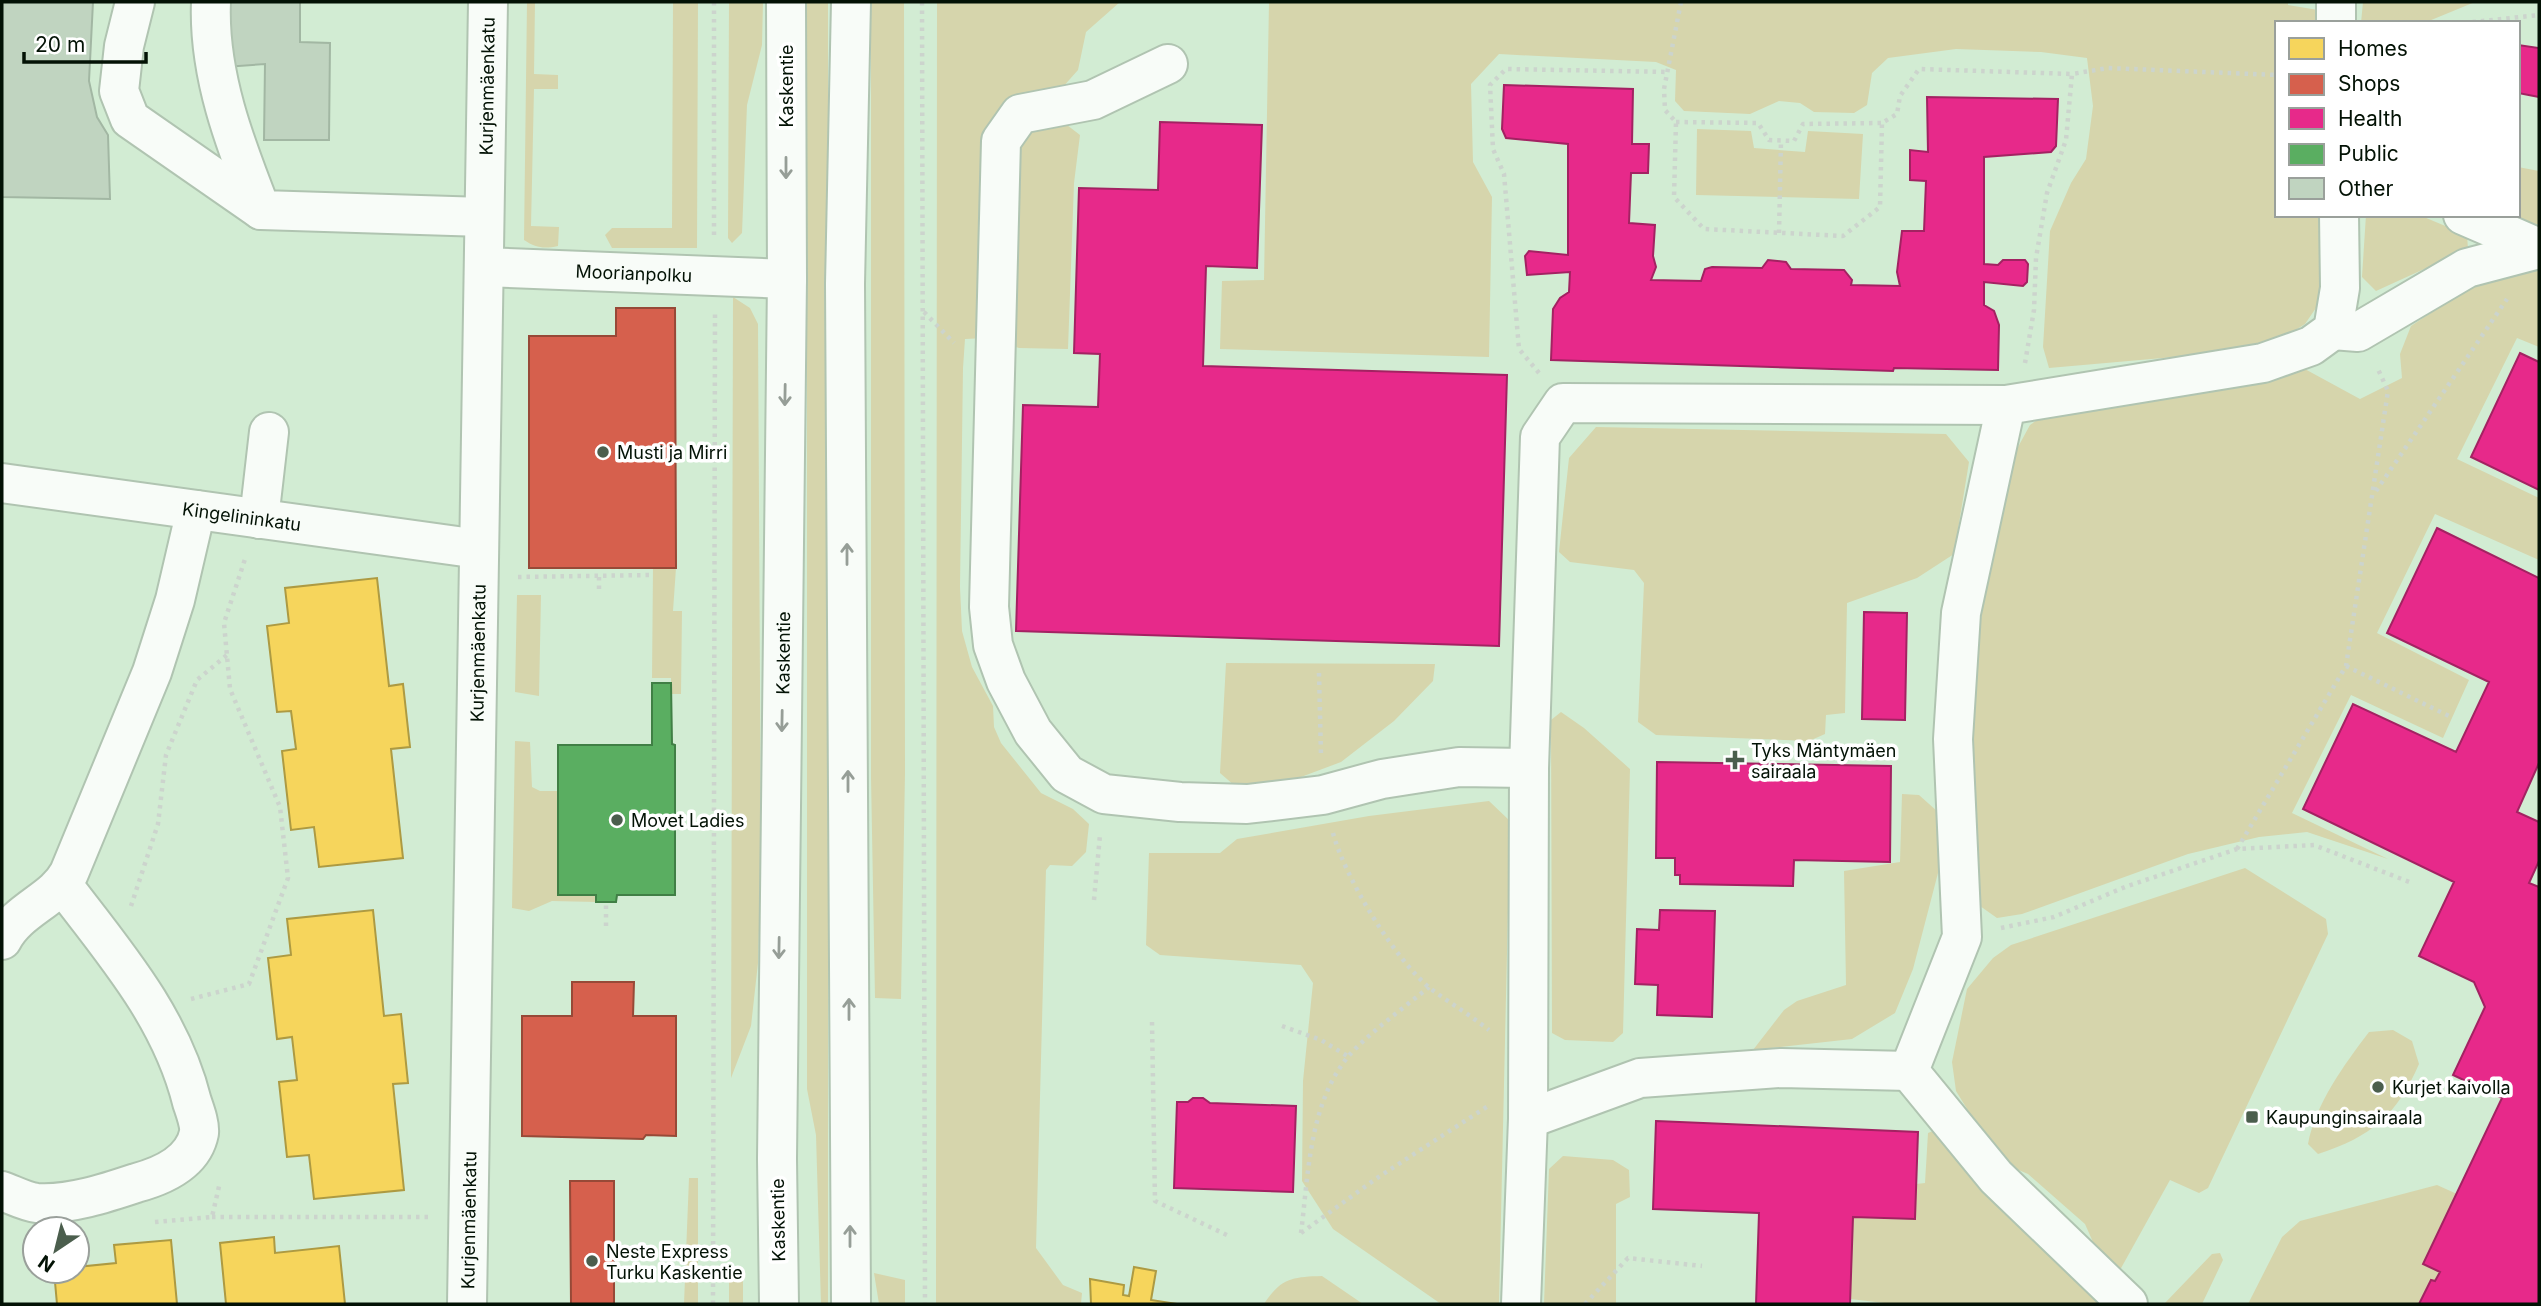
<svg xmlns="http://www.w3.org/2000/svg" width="2541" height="1306" font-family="Inter,sans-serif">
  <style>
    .green { fill: #d6d5ac }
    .homes { fill: #f6d55c; stroke: #ad9a42; stroke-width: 2 }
    .shops { fill: #d6604d; stroke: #974937; stroke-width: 2 }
    .health { fill: #e7298a; stroke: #a32262; stroke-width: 2 }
    .public { fill: #5aae61; stroke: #407f45; stroke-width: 2 }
    .building { fill: #c0d4c0; stroke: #a2b7a3; stroke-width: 2 }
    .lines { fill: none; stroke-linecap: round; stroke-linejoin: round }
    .minor-casing { stroke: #b0c4b1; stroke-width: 42 }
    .major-casing { stroke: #b0c4b1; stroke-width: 42 }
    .path { stroke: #ccd4cd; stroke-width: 4.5; stroke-dasharray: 3.5 5; stroke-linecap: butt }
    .minor { stroke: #f8fcf8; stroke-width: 38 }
    .major { stroke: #f8fcf8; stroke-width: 38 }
    .oneway { stroke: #969e97 }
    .poi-dot { fill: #4b5e4d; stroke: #fff; stroke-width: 2.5 }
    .labels { text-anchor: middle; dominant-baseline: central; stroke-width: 7; stroke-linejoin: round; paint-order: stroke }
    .street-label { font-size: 18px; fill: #031205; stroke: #fff }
    .poi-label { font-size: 18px; fill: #031205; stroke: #fff; text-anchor: start }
  </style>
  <rect width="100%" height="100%" fill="#d2ecd3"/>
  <!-- green -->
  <path class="green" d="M 527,2 L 535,2 L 534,74 L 558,75 L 558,89 L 534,89 L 531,226 L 559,227 L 558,246 C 544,249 536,248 524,240 Z
    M 673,2 L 698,2 L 697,248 L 612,248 L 605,235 L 612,228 L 672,228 Z
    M 729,2 L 763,2 L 762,45 L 747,105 L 742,233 L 732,243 L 728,238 Z
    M 807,2 L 828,2 L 828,1304 L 821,1304 L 816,1135 L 807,1089 Z
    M 871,2 L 904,2 L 905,773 L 901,999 L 875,998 L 871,777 Z
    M 937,2 L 1120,2 L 1086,32 L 1078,70 L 1062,88 L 1067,125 L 1080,135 L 1074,183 L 1068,349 L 1019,348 L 987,338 L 965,339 L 963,368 L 960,587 L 962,631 L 972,667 L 993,706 L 994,727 L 1001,743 L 1041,793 L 1073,809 L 1089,824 L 1086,852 L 1072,866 L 1050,865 L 1046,870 L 1036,1248 L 1063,1285 L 1082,1293 L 1081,1304 L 936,1304 Z
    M 1269,2 L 2288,2 L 2288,5 L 2318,10 L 2318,23 L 2277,23 L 2277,215 L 2324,215 L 2326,273 L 2318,305 L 2305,324 L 2283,338 L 2197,355 L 2049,368 L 2043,347 L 2050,231 L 2071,183 L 2086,159 L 2093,106 L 2087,58 L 2041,52 L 1956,49 L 1888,58 L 1872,73 L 1867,105 L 1854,113 L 1814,112 L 1800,103 L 1779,101 L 1750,114 L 1684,111 L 1675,101 L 1676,70 L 1656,62 L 1499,54 L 1471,84 L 1473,162 L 1492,197 L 1489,357 L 1220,349 L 1222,281 L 1264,280 Z
    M 2363,2 L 2475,2 L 2424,23 L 2361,23 Z
    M 1697,129 L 1751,131 L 1754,148 L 1805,152 L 1808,131 L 1863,134 L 1859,199 L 1696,195 Z
    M 2518,167 L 2539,171 L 2539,224 L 2530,225 L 2505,215 L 2518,215 Z
    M 2366,215 L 2419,215 L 2467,235 L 2468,249 L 2376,291 L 2362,277 Z
    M 2539,268 L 2539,347 L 2517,338 L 2457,459 L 2539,498 L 2539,560 L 2435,514 L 2377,633 L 2469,680 L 2443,738 L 2351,695 L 2292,813 L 2388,859 L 2307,832 L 2259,837 L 2188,854 L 2022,914 L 1997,918 L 1980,906 L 1971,681 L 1995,532 L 2012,458 L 2030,425 L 2050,411 L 2303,368 L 2360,399 L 2402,378 L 2400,354 L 2411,326 L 2471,286 Z
    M 733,297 L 750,308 L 758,324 L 761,864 L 758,963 L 751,1026 L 731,1078 Z
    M 1596,427 L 1946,434 L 1969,462 L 1954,554 L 1917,578 L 1847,603 L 1845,713 L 1826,715 L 1825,734 L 1809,741 L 1656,735 L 1638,722 L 1644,583 L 1634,570 L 1570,562 L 1559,552 L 1569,458 Z
    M 653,568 L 676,568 L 673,611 L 682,611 L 681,694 L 671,694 L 671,678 L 652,678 Z
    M 517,595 L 541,595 L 539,696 L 515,692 Z
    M 1226,663 L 1435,664 L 1433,681 L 1394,721 L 1341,762 L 1293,780 L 1235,786 L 1220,773 Z
    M 1561,712 L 1584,728 L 1630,769 L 1623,1033 L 1613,1042 L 1565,1040 L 1552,1033 L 1551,720 Z
    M 515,741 L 530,742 L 532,787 L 540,791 L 558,791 L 558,894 L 596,895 L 596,902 L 552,901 L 529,911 L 512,908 Z
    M 1902,794 L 1919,795 L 1947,820 L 1938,873 L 1913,969 L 1895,1013 L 1852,1039 L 1753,1050 L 1784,1010 L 1797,1001 L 1846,985 L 1844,871 L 1900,862 Z
    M 1489,801 L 1510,821 L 1499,1304 L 1441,1304 L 1333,1229 L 1302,1181 L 1303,1081 L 1313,983 L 1301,965 L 1160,955 L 1146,945 L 1149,853 L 1220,853 L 1237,839 L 1369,816 Z
    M 2245,868 L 2326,919 L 2328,934 L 2208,1188 L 2199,1193 L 2170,1180 L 2120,1270 L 2097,1251 L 2085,1224 L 2028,1174 L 2000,1162 L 1956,1091 L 1952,1062 L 1967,989 L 1993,958 L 2011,945 Z
    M 2393,1030 L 2412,1041 L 2419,1064 C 2397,1115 2371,1137 2318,1154 L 2308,1144 C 2316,1103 2344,1065 2369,1032 Z
    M 1933,1131 L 1944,1138 L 2109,1304 L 1893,1304 L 1850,1299 L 1853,1217 L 1916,1184 L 1925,1183 L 1928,1133 Z
    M 1563,1156 L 1613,1160 L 1629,1170 L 1630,1197 L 1616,1204 L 1616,1304 L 1544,1304 L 1549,1169 Z
    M 689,1178 L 698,1178 L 698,1304 L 684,1304 Z
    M 2437,1185 L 2457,1194 L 2424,1264 L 2440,1272 L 2435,1281 L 2431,1280 L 2418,1304 L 2248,1304 L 2282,1237 L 2300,1221 Z
    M 2220,1253 L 2223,1260 L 2202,1304 L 2164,1304 L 2212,1254 Z
    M 729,1271 L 743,1271 L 743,1304 L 729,1304 Z
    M 874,1273 L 905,1280 L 905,1304 L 879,1304 Z
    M 1322,1276 L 1363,1304 L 1264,1304 C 1281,1278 1292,1277 1322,1276 Z"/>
  <!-- homes -->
  <path class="homes" d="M 377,578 L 389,686 L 403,684 L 410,747 L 391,749 L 403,858 L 319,867 L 314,827 L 291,830 L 282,751 L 296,749 L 291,711 L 277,712 L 267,626 L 289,623 L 285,588 Z
    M 373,910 L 384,1016 L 401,1014 L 408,1083 L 393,1084 L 404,1190 L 314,1199 L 309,1155 L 287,1157 L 279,1082 L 297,1080 L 292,1037 L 277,1039 L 268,958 L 291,955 L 287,919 Z
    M 274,1237 L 275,1253 L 339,1246 L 345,1304 L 226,1304 L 220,1243 Z
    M 171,1240 L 177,1304 L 57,1304 L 54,1271 L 77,1271 L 77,1267 L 116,1263 L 114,1245 Z
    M 1134,1267 L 1156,1271 L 1151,1300 L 1177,1304 L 1091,1304 L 1090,1279 L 1124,1285 L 1123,1295 L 1129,1296 Z"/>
  <!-- shops -->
  <path class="shops" d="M 616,308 L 675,308 L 676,568 L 529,568 L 529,336 L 616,336 Z
    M 572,982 L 634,982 L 633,1016 L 676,1016 L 676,1136 L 646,1135 L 643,1139 L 522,1136 L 522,1016 L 572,1016 Z
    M 570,1181 L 614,1181 L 614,1304 L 571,1304 Z"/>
  <!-- health -->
  <path class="health" d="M 2518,45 L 2539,48 L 2539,97 L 2518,93 Z
    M 1504,85 L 1633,89 L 1632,144 L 1649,144 L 1648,173 L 1631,173 L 1629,223 L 1655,225 L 1653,256 L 1656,267 L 1651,280 L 1701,281 L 1705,269 L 1712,267 L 1762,268 L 1768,260 L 1786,262 L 1791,269 L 1844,270 L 1852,280 L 1851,285 L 1900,286 L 1897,272 L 1902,231 L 1924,231 L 1926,181 L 1910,180 L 1910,150 L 1928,152 L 1927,97 L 2058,99 L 2056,146 L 2051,152 L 1984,157 L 1984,264 L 1998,265 L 2003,260 L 2025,260 L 2028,264 L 2027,282 L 2023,286 L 1984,282 L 1984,305 L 1994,311 L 1999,325 L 1998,370 L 1894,368 L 1893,371 L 1551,360 L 1553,309 L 1560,298 L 1569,292 L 1570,272 L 1527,275 L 1525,256 L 1529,251 L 1568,255 L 1568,144 L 1506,138 L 1502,129 Z
    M 1160,122 L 1262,125 L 1257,268 L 1206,266 L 1203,366 L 1507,375 L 1499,646 L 1016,631 L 1023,405 L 1098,407 L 1100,354 L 1074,353 L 1079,188 L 1158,190 Z
    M 2520,353 L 2539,362 L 2539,490 L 2471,457 Z
    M 2437,528 L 2539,578 L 2539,763 L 2517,812 L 2539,822 L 2539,861 L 2529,883 L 2539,887 L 2539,1304 L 2419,1304 L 2431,1280 L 2435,1281 L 2440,1272 L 2423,1264 L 2502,1098 L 2453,1075 L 2485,1007 L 2474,982 L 2419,956 L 2454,882 L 2303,809 L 2353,704 L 2456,752 L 2489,682 L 2387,633 Z
    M 1864,612 L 1907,613 L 1905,720 L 1862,719 Z
    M 1657,762 L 1891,766 L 1890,862 L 1794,860 L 1793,886 L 1680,884 L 1680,875 L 1675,875 L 1675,858 L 1656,858 Z
    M 1660,910 L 1715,911 L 1712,1017 L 1657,1015 L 1658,985 L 1635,984 L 1637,929 L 1659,930 Z
    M 1193,1098 L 1203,1098 L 1210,1103 L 1296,1106 L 1293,1192 L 1174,1188 L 1177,1102 L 1188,1102 Z
    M 1656,1121 L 1918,1132 L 1915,1219 L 1853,1217 L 1850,1304 L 1756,1304 L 1759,1213 L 1653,1209 Z"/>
  <!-- public -->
  <path class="public" d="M 652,683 L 671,683 L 672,744 L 675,745 L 675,895 L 617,895 L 616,902 L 596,902 L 596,895 L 558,895 L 558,745 L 652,745 Z"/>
  <!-- building -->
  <path class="building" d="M 2,2 L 93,2 L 89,81 L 97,117 L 108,135 L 110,199 L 2,197 Z
    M 223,2 L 300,2 L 300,42 L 330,43 L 329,140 L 264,140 L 265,64 L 225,67 Z"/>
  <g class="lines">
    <!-- minor casing -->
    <g class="minor-casing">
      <g id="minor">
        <path d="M 135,2 L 124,46 L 119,91 L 130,119 L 261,210"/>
        <path d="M 211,2 C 208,74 235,144 261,210 L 484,217"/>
        <path d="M 2336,23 L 2336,2"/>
        <path d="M 1168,64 L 1093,100 L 1020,114 L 1001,141 L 989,607 L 993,645 L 1006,681 L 1033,732 L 1067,774 L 1104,794 L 1180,802 L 1247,804 L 1323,795 L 1382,779 L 1459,767 L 1529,768"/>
        <path d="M 2463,215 L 2539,248"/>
        <path id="s1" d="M 484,267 L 787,279"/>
        <path d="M 2333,330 L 2358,332 L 2467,268 L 2539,249"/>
        <path id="s2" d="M 2,483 L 479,549"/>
        <path d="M 259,519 L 269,432"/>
        <path d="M 2,940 C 18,909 54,901 69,873 L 152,672 L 175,600 L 196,510"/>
        <path d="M 1528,1119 L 1640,1078 L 1781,1068 L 1909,1071"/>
        <path d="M 2,1191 C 13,1195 26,1202 37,1203 C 70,1205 106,1193 136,1183 C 162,1176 193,1163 199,1133 C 200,1124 195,1111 192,1102 C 171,1017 114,952 62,884"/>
        <path id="s3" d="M 467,1304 L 488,2"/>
        <path d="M 1521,1304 L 1528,1119 L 1529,768 L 1540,437 L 1563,403 L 2006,405"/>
        <path d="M 2128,1304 L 1996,1177 L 1909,1071 L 1962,937 L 1953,739 L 1961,613 L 2006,405 L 2263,363 L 2311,346 L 2333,330 L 2340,288 L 2339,215"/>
      </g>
    </g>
    <!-- major casing -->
    <g class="major-casing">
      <g id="major">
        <path d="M 851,2 L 845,284 L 851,1304"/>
        <path id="s4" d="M 779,1304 L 777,1159 L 787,279 L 786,2"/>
      </g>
    </g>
    <!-- path -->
    <path class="path" d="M 714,2 L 714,235
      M 922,2 L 925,1304
      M 1681,2 L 1664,89 L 1665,110 L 1676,122 L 1674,197 L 1704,229 L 1843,236 L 1880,207 L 1882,123 L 1897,114 L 1900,96 L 1919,69 L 2072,74
      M 2464,23 L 2539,15
      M 1676,122 L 1758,123 L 1769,140 L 1794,141 L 1803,124 L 1882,123
      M 1779,233 L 1781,141
      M 924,312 L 954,343
      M 2025,363 L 2034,310 L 2036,258 L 2047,193 L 2066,140 L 2072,74 L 2108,68 L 2277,75
      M 1539,373 L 1519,349 L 1504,174 L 1493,149 L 1490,85 L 1506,69 L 1668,72
      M 2376,491 L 2507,299
      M 518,577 L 653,575
      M 599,589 L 599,576
      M 2346,666 L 2451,717
      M 1319,673 L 1321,756
      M 1333,833 C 1345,878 1395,960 1431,989 C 1450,1003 1470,1015 1489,1030
      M 2237,849 L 2346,666 L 2388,391 L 2377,367
      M 1094,900 L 1100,835
      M 131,906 L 158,824 L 166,755 L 197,680 L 227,655
      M 606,926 L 606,902
      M 2001,928 L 2054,917 L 2125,887 L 2237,849 L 2314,845 L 2412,883
      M 191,999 L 249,984 L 288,878 L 280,807 L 230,689 L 224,623 L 246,556
      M 1152,1022 L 1155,1201 L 1231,1237
      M 1282,1026 L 1321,1040 L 1349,1057
      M 212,1217 L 428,1217
      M 155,1222 L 212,1217 L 220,1182
      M 1301,1233 C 1309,1170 1309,1093 1358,1046 C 1380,1025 1406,1006 1429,987
      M 1301,1233 L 1377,1178 L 1488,1106
      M 713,1304 L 715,314
      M 1585,1304 L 1628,1258 L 1702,1266"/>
    <!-- minor -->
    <use href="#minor" class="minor"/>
    <!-- major -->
    <use href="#major" class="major"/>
  </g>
  <!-- one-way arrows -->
  <defs><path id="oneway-shaft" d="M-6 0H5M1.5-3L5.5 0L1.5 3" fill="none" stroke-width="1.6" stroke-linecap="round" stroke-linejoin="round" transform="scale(1.75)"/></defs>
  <g class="oneway">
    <use href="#oneway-shaft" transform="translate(786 168) rotate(90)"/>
    <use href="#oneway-shaft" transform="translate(785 395) rotate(91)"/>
    <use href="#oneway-shaft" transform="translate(847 554) rotate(-90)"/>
    <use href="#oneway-shaft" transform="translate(782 721) rotate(91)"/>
    <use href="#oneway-shaft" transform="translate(848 781) rotate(-90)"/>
    <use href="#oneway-shaft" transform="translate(779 948) rotate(91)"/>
    <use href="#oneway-shaft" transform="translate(849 1009) rotate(-90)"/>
    <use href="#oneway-shaft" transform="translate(850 1236) rotate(-90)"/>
  </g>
  <!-- markers -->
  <g class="poi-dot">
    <circle cx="603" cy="452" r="7"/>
    <path d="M1731.5 749.5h7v7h7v7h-7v7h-7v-7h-7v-7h7z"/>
    <circle cx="617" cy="820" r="7"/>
    <circle cx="2378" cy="1087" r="7"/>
    <rect x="2245" y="1110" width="14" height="14" rx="3.5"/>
    <circle cx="592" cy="1261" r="7"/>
  </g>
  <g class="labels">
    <!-- street labels -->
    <g class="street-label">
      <text stroke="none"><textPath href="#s3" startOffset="1218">Kurjenmäenkatu</textPath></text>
      <text transform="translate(786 86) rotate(-90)">Kaskentie</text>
      <text stroke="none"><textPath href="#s1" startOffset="150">Moorianpolku</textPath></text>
      <text stroke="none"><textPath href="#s2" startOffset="242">Kingelininkatu</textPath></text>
      <text stroke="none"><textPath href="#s3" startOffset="651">Kurjenmäenkatu</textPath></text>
      <text stroke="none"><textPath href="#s4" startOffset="651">Kaskentie</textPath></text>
      <text stroke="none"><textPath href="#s3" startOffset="84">Kurjenmäenkatu</textPath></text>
      <text transform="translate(778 1220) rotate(-91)">Kaskentie</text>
    </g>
    <!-- poi labels -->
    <g class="poi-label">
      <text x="617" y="452">Musti ja Mirri</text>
      <text x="1751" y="750">Tyks Mäntymäen<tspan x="1751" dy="21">sairaala</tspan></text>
      <text x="631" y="820">Movet Ladies</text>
      <text x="2392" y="1087">Kurjet kaivolla</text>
      <text x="2266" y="1117">Kaupunginsairaala</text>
      <text x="606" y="1251">Neste Express<tspan x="606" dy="21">Turku Kaskentie</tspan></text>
    </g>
  </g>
  <!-- border -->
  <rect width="2541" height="1306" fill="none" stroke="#031205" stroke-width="7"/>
  <!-- legend -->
  <rect x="2275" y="21" width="245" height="196" fill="#ffffff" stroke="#9aa09b" stroke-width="2"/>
  <rect x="2289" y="38" width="35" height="21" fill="#f6d55c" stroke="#9aa09b" stroke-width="2"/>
  <text x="2338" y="56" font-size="21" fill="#031205">Homes</text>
  <rect x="2289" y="74" width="35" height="21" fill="#d6604d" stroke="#9aa09b" stroke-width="2"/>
  <text x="2338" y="91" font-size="21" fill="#031205">Shops</text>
  <rect x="2289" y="108" width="35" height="21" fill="#e7298a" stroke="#9aa09b" stroke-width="2"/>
  <text x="2338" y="126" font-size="21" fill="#031205">Health</text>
  <rect x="2289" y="144" width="35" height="21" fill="#5aae61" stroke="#9aa09b" stroke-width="2"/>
  <text x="2338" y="161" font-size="21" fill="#031205">Public</text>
  <rect x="2289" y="178" width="35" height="21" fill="#c0d4c0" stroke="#9aa09b" stroke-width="2"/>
  <text x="2338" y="196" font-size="21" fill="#031205">Other</text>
  <!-- north arrow -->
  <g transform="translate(56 1250) rotate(215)"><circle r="33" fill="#ffffff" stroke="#9aa09b" stroke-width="2"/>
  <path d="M0-5L12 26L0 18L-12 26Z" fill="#4b5e4d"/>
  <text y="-10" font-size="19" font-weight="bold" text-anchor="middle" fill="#031205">N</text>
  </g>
  <!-- scale -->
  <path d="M24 52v10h122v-10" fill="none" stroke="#031205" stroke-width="3.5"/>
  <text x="35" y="52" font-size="21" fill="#031205" stroke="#ffffff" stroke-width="5" paint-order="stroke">20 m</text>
</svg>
